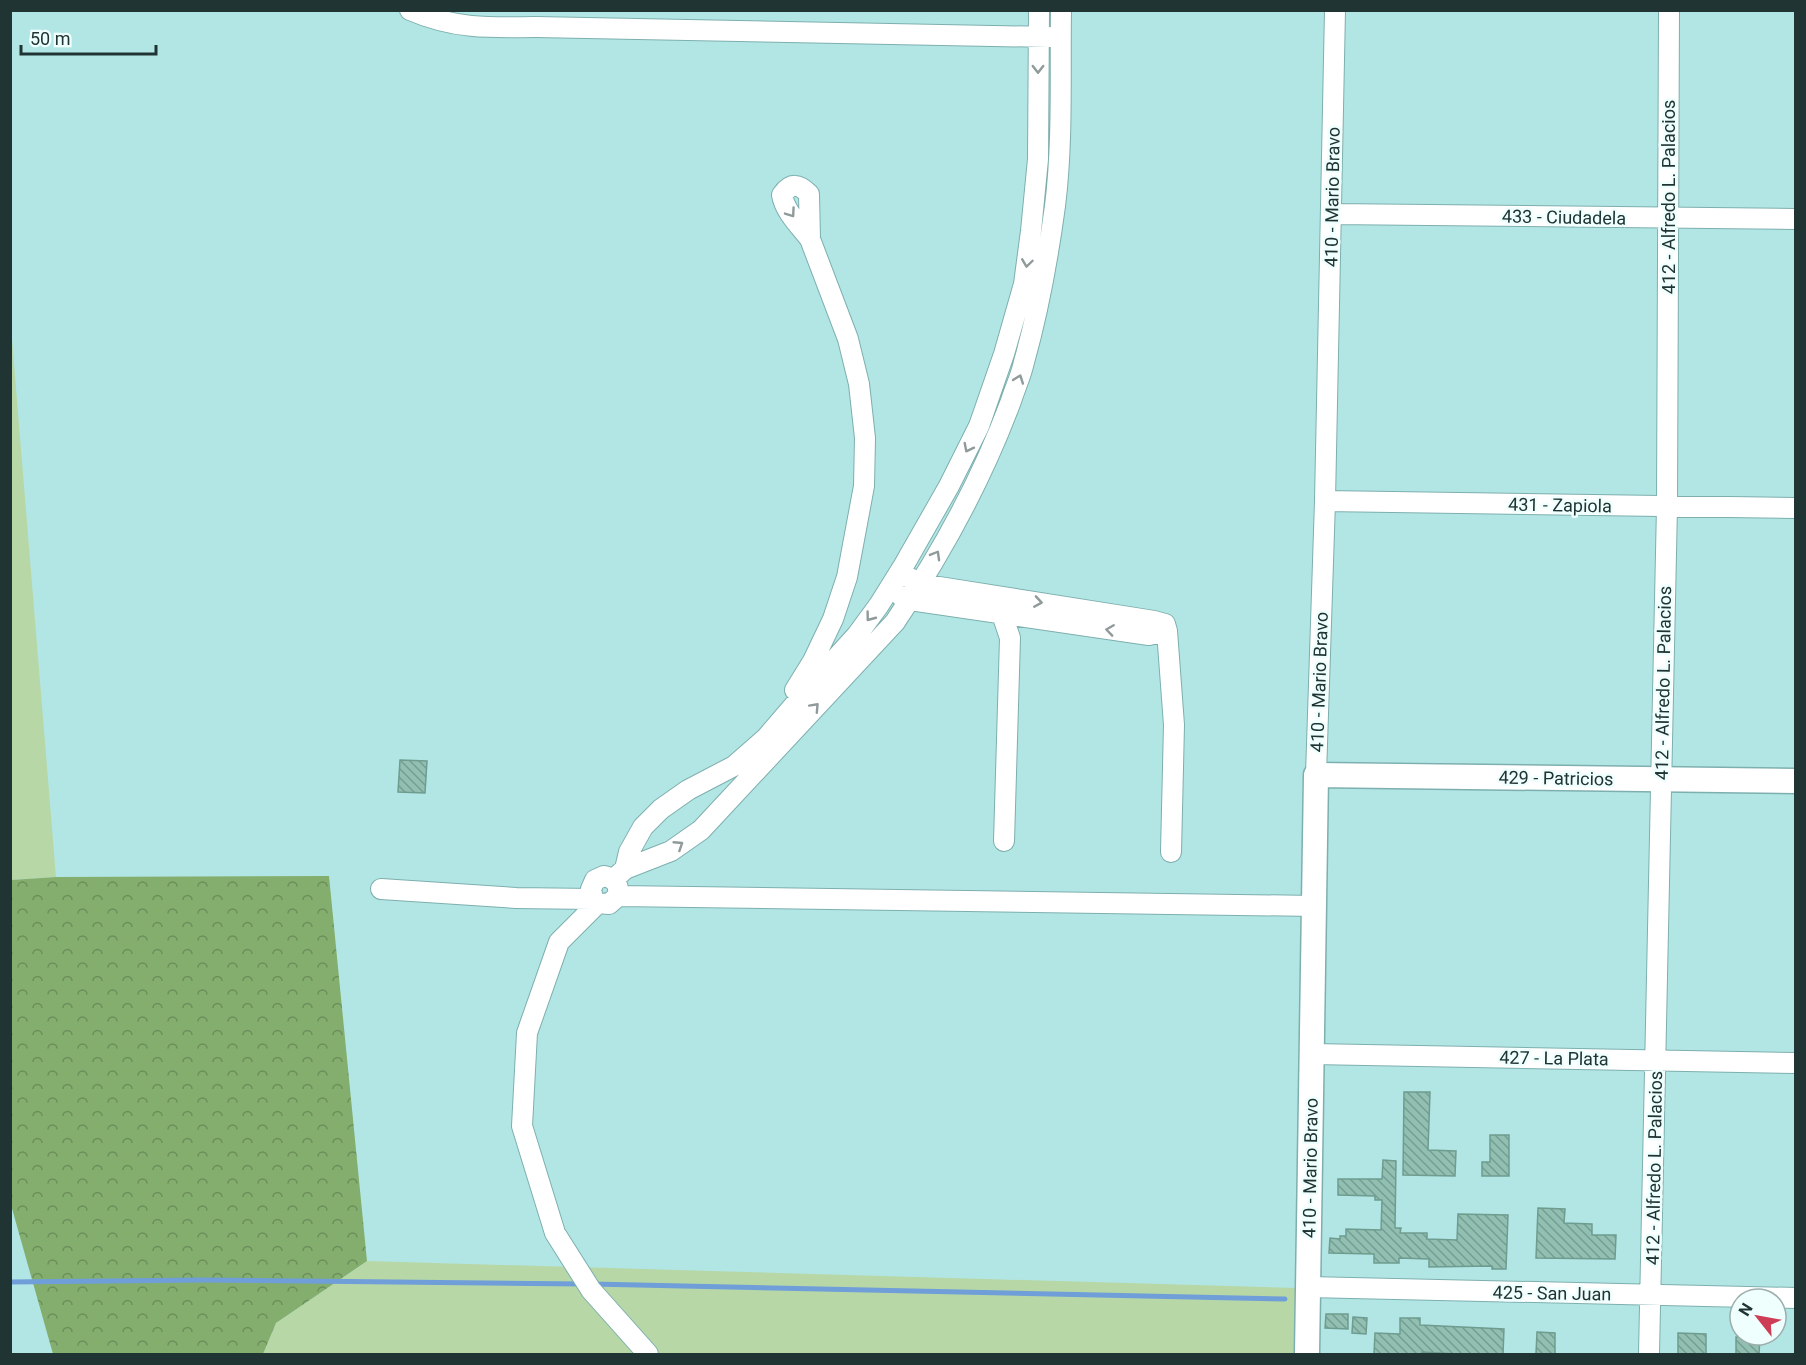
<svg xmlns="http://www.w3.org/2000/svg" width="1806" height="1365" font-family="Roboto,sans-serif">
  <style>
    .green { fill: #b7d7a6 }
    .forest { fill: url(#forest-crowns) }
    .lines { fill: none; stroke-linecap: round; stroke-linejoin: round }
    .stream { stroke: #6f9ed9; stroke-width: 5 }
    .building { fill: url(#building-back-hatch); stroke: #6e9c8f; stroke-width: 1.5 }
    .minor-casing { stroke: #7dafae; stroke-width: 22 }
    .tertiary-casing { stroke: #7dafae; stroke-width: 27 }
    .minor { stroke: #fff; stroke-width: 20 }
    .tertiary { stroke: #fff; stroke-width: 24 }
    .oneway { stroke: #909a9a }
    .labels { text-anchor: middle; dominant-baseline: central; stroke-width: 5; stroke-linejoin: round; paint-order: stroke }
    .street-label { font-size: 18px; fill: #203434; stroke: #effffe }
  </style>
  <defs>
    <pattern id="forest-crowns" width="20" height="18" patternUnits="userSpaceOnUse" patternTransform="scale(1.5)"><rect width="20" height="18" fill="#84ae6d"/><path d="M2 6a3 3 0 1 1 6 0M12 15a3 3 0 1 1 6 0" fill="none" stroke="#6c8e5a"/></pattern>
    <pattern id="building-back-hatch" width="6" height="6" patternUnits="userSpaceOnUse" patternTransform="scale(1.5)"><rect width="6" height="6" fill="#91c0b2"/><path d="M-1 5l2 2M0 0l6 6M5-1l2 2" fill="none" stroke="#769d92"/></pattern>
  </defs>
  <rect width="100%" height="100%" fill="#b2e6e5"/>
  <!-- green -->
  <path class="green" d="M 10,315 L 56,877 L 11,880 L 10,880 Z
    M 367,1261 L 1296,1288 L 1295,1354 L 263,1354 L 276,1323 Z"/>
  <!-- forest -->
  <path class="forest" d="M 329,876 L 367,1261 L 276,1323 L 263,1354 L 53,1354 L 11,1205 L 11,880 L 56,877 Z"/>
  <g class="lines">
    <!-- stream -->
    <path class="stream" d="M 10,1282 L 204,1280 L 582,1284
      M 591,1284 L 1285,1299"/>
  </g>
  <!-- building -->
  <path class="building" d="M 400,760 L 427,761 L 425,793 L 398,792 Z
    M 1404,1092 L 1430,1092 L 1428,1150 L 1456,1151 L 1455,1176 L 1403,1175 Z
    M 1490,1135 L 1509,1135 L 1509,1176 L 1482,1176 L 1482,1162 L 1490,1162 Z
    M 1383,1160 L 1396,1161 L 1395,1228 L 1401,1228 L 1400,1233 L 1427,1233 L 1427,1239 L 1457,1240 L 1458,1214 L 1508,1215 L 1506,1269 L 1492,1269 L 1492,1266 L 1429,1267 L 1429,1259 L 1399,1258 L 1399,1263 L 1374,1263 L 1374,1254 L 1329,1253 L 1330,1238 L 1340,1239 L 1340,1236 L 1346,1236 L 1346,1229 L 1381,1230 L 1382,1200 L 1375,1200 L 1375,1196 L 1338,1195 L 1338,1179 L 1382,1179 Z
    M 1538,1208 L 1565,1209 L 1564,1223 L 1592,1224 L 1592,1235 L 1616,1235 L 1615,1259 L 1536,1258 Z
    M 1326,1314 L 1348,1314 L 1348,1329 L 1325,1328 Z
    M 1353,1317 L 1367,1318 L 1366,1334 L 1352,1333 Z
    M 1400,1318 L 1420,1318 L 1420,1325 L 1504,1329 L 1503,1354 L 1457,1354 L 1422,1352 L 1422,1354 L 1374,1354 L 1375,1333 L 1400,1334 Z
    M 1537,1332 L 1555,1333 L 1555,1354 L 1536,1354 Z
    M 1678,1333 L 1706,1334 L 1706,1354 L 1678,1354 Z
    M 1736,1337 L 1760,1338 L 1759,1354 L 1736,1354 Z"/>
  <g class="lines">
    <!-- minor casing -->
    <g class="minor-casing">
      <path id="minor" d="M 410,10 C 454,29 489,28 536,27 L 1049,37
        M 1332,214 L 1796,219
        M 1325,501 L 1796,508
        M 910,578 L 920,584 L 1154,621 L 1165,624 L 1167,631 L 1174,725 L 1171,852
        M 901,596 L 910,600 L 1149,635 L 1167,631
        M 795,690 L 813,661 L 833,619 L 847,577 L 864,486 L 865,438 L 859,384 L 848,339 L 810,239 L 809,194 C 799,184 791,182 782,195 C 785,212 800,226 810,239
        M 1316,775 L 1325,501 L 1335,10
        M 1004,841 L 1010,638 L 1002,614 L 1005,602
        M 625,869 L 629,852 L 643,827 L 661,809 L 688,790 L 734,766 L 766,738 L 809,688 L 857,635 L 879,605 L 904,565 L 949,486 L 979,426 L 1004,354 L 1024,284 L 1031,231 L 1038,159 L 1039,10
        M 614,879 L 625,869 L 671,851 L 701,830 L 895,622 C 941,554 982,479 1011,401 C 1015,388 1021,376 1024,362 C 1038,312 1048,258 1055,206 C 1063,142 1060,75 1061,10
        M 381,889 L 516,898 L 593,899 L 598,903 L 609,904 L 618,896 C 619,884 616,879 604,876 L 595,880 L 591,889 L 593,899
        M 618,896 L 1314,906
        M 598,903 L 559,942 L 527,1033 L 522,1126 L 555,1233 L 591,1290 L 648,1354
        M 1312,1054 L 1796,1063
        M 1308,1287 L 1796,1298
        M 1649,1354 L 1667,506 L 1669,10"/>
    </g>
    <!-- tertiary casing -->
    <g class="tertiary-casing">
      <path id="tertiary" d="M 1307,1354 L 1316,775 L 1796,781"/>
    </g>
    <!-- minor -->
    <use href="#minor" class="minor"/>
    <!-- tertiary -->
    <use href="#tertiary" class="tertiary"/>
  </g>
  <!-- one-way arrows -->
  <defs><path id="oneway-chevron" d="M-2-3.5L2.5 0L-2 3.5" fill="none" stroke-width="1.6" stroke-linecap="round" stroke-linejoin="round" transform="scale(1.5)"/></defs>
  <g class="oneway">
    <use href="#oneway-chevron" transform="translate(1038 69) rotate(90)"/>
    <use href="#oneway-chevron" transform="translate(791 213) rotate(55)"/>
    <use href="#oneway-chevron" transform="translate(1027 263) rotate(98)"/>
    <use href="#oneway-chevron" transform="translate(1019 379) rotate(-70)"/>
    <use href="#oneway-chevron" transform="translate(968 448) rotate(117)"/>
    <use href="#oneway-chevron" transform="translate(936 555) rotate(-60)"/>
    <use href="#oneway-chevron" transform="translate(1038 602) rotate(9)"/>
    <use href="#oneway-chevron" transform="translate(870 617) rotate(127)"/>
    <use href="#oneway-chevron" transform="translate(1110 630) rotate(-172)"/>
    <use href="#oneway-chevron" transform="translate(815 707) rotate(-47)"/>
    <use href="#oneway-chevron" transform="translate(679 845) rotate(-33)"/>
  </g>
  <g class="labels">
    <!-- street labels -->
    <g class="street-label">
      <text transform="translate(1332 197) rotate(-89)">410 - Mario Bravo</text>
      <text transform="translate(1668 197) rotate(-90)">412 - Alfredo L. Palacios</text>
      <text transform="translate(1564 217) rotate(1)">433 - Ciudadela</text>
      <text transform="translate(1560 505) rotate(1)">431 - Zapiola</text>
      <text transform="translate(1319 682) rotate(-88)">410 - Mario Bravo</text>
      <text transform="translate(1663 683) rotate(-89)">412 - Alfredo L. Palacios</text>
      <text transform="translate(1556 778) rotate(1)">429 - Patricios</text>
      <text transform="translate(1554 1058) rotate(1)">427 - La Plata</text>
      <text transform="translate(1310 1168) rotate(-89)">410 - Mario Bravo</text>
      <text transform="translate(1654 1168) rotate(-89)">412 - Alfredo L. Palacios</text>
      <text transform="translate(1552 1293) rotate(1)">425 - San Juan</text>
    </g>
  </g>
  <!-- border -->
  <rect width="1806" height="1365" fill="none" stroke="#203434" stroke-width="24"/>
  <!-- north arrow -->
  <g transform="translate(1758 1317) rotate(301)"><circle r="28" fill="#effffe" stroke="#9caead" stroke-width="1.5"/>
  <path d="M0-4.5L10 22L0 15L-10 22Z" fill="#cd3d56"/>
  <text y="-9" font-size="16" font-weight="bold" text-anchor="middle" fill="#203434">N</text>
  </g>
  <!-- scale -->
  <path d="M21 45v9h135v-9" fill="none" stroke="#203434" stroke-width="3"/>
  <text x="30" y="45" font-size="18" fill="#203434" stroke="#effffe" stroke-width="4.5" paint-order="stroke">50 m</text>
</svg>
